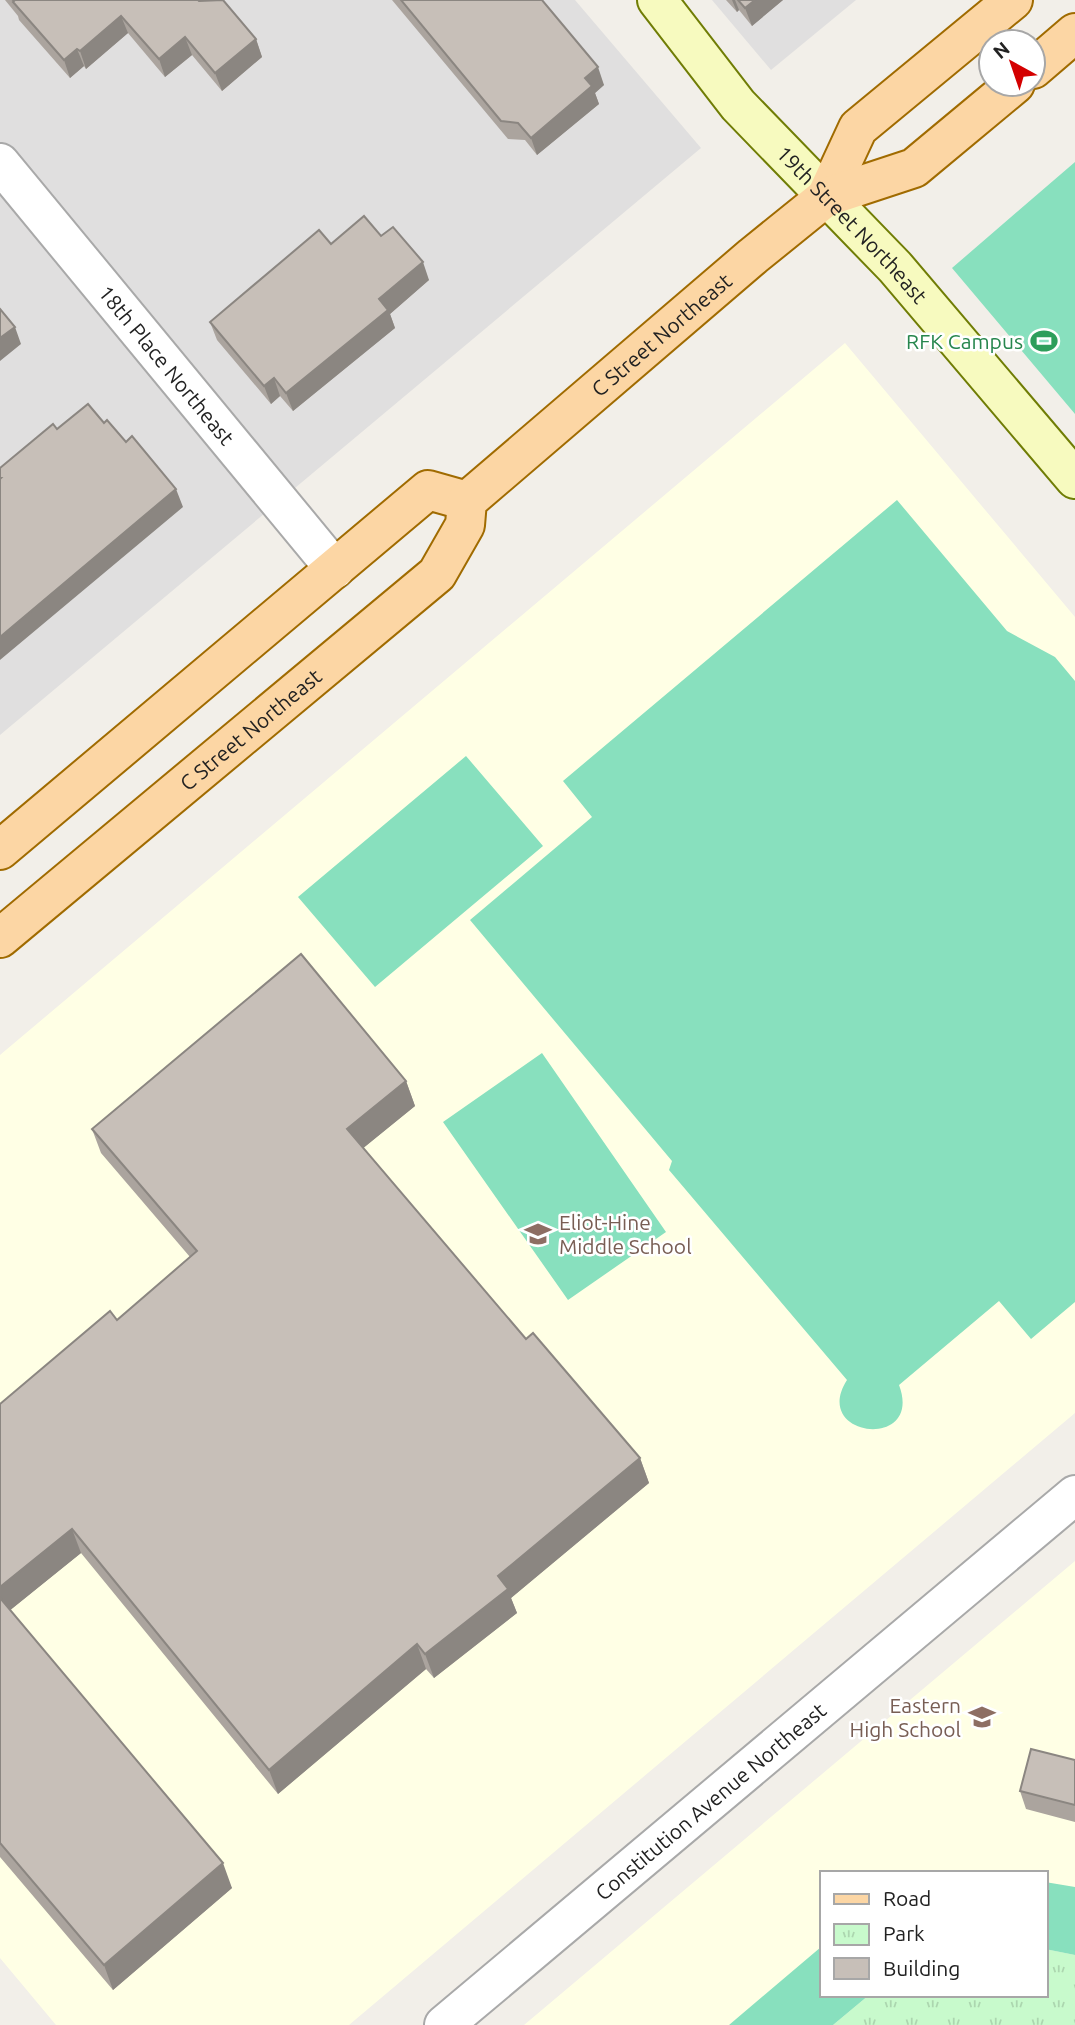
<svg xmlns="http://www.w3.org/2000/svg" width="1075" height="2025" font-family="Ubuntu,sans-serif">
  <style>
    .residential { fill: #e0dfdf }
    .education { fill: #ffffe5; fill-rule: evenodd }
    .park { fill: url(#park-tufts) }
    .pitch { fill: #88e0be }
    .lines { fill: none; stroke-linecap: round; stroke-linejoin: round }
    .minor-casing { stroke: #a9a9a9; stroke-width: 42 }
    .secondary-casing { stroke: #707d05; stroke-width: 42 }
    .primary-casing { stroke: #a06b00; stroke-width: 42 }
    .minor { stroke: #fff; stroke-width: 38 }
    .secondary { stroke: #f7fabf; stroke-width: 38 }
    .primary { stroke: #fcd6a4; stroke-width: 38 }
    .wall { fill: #aba49e }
    .shaded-wall { fill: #8b8681 }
    .building { fill: #c7bfb8; stroke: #8b8681; stroke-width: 2 }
    .labels { text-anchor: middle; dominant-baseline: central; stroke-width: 5; stroke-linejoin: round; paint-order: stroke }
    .street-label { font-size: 21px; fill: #222; stroke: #fff }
    .leisure-label { font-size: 21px; fill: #27864d; stroke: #fff; text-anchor: end }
    .education-label { font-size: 21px; fill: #785e54; stroke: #fff; text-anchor: start }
  </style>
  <defs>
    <pattern id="park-tufts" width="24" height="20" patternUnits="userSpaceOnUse" patternTransform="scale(1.75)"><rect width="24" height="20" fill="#c8facc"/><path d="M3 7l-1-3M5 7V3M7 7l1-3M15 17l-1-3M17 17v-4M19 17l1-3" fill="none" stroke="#acd6af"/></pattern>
  </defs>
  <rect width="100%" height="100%" fill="#f2efe9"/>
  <!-- residential -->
  <path class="residential" d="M 0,0 L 575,0 L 701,148 L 0,735 Z
    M 712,0 L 856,0 L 771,70 Z"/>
  <!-- education -->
  <path class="education" d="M 845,343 L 1075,617 L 1075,1413 L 349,2025 L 56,2025 L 0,1958 L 0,1055 Z
    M 1075,1561 L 1075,2025 L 524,2025 ZM 821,1873 L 1045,1873 L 1045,1995 L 821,1995 Z"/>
  <!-- park -->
  <path class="park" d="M 1045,1949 L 1075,1955 L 1075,2025 L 833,2025 L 869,1995 L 1045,1995 Z"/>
  <!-- pitch -->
  <path class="pitch" d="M 1075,162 L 1075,414 L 952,268 Z
    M 897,500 L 1007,631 L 1055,657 L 1075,681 L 1075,1302 L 1031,1339 L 999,1301 L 899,1385 C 924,1451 810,1438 847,1380 L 669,1170 L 672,1161 L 470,920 L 592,817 L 563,781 Z
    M 466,756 L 543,846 L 375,987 L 298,897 Z
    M 542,1053 L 666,1232 L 568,1300 L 443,1122 Z
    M 1045,1882 L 1075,1887 L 1075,1955 L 1045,1949 Z
    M 821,1947 L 821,1995 L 869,1995 L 833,2025 L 729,2025 Z"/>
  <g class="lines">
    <!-- minor casing -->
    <g class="minor-casing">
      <g id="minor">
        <path id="s1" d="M 0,163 L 335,569"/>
        <path id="s2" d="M 444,2025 L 1075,1495"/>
      </g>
    </g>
    <!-- secondary casing -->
    <g class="secondary-casing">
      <g id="secondary">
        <path id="s3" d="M 657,0 L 738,105 L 895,267 L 1075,479"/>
      </g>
    </g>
    <!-- primary casing -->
    <g class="primary-casing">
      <g id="primary">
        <path d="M 1033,69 L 1075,33"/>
        <path d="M 826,197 L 858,128 L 1013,0"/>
        <path d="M 0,850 L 428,490 L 467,501"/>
        <path id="s4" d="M 0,938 L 437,574 L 465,525 L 467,501 L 753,256 L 826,197 L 914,168 L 1015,84"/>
      </g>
    </g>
    <!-- minor -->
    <use href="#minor" class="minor"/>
    <!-- secondary -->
    <use href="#secondary" class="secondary"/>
    <!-- primary -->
    <use href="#primary" class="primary"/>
  </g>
  <!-- wall -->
  <path class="wall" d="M 5,0 L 198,0 L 256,39 L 262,57 L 222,91 L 192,55 L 165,77 L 128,33 L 86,69 L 84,66 L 70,78 L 19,20 L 18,16 Z
    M 392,0 L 542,0 L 604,85 L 595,93 L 599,104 L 537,155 L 525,140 L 508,139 Z
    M 726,0 L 783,0 L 752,26 L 739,10 L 737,12 Z
    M 381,236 L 429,280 L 390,314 L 395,328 L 293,411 L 280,396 L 271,404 L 217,340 L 210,322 L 331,244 Z
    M 406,1081 L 415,1106 L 363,1148 L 526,1339 L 640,1458 L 649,1483 L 511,1598 L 517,1613 L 434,1678 L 426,1669 L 278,1794 L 81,1553 L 10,1610 L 232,1888 L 113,1990 L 0,1857 L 0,1404 L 117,1320 L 190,1257 L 101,1153 L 92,1129 Z
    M 1075,1760 L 1075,1822 L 1026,1809 L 1020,1791 Z"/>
  <!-- shaded-wall -->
  <path class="shaded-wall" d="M 732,0 L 735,0 L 739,10 L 737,12 Z
    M 755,0 L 783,0 L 752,26 L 745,8 Z
    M 121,16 L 128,33 L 86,69 L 80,51 Z
    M 185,37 L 192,55 L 165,77 L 159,59 Z
    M 256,39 L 262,57 L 222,91 L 215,73 Z
    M 77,49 L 84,66 L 70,78 L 64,60 Z
    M 598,67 L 604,85 L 595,93 L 599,104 L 537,155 L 531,138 L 585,78 Z
    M 423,262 L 429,280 L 390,314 L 395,328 L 293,411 L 286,393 L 379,299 Z
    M 15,327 L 21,344 L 0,361 L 0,338 Z
    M 274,378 L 280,396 L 271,404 L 264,386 Z
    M 176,489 L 183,507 L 0,660 L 0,637 Z
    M 406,1081 L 415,1106 L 356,1154 L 347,1129 Z
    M 640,1458 L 649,1483 L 511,1598 L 517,1613 L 434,1678 L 425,1654 L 498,1576 Z
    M 72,1529 L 81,1553 L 3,1616 L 0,1607 L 0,1587 Z
    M 417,1644 L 426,1669 L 278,1794 L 269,1770 Z
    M 223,1863 L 232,1888 L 113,1990 L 104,1965 Z"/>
  <!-- building -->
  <path class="building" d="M 13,0 L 198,0 L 199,1 L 223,0 L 256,39 L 215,73 L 185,37 L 159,59 L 121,16 L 80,51 L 77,49 L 64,60 L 13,2 L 14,1 Z
    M 401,0 L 542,0 L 598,67 L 585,78 L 592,86 L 531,138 L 518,123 L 501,121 Z
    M 738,0 L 755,0 L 745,8 Z
    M 364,216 L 381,236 L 393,227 L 423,262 L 379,299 L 388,310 L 286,393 L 274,378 L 264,386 L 210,322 L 319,230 L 331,244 Z
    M 0,309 L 15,327 L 0,338 Z
    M 88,404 L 104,423 L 107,420 L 126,442 L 132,436 L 176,489 L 0,637 L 0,479 L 1,478 L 0,478 L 0,468 L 53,424 L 57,429 Z
    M 301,954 L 406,1081 L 347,1129 L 526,1339 L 533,1333 L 640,1458 L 498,1576 L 508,1589 L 425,1654 L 417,1644 L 269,1770 L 72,1529 L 0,1587 L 0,1404 L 110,1311 L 117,1320 L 197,1251 L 92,1129 Z
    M 0,1598 L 223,1863 L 104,1965 L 0,1843 Z
    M 1031,1749 L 1075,1760 L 1075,1805 L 1020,1791 Z"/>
  <!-- icons -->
  <defs>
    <g id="stadium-bare" transform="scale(2.1)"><path d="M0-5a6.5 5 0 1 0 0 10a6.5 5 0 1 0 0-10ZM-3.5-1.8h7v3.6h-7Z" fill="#2e9e5b" stroke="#fff" stroke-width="2.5" paint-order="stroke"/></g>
    <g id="school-bare" transform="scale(2.1)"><path d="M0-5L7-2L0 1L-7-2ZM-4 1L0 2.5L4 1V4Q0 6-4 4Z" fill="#8d6e63" stroke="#fff" stroke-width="2.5" paint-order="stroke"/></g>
  </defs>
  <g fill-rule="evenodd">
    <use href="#stadium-bare" x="1044" y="341"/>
    <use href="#school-bare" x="538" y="1234"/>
    <use href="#school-bare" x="982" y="1717"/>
  </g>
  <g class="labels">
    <!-- street labels -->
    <g class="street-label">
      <text stroke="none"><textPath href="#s3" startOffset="298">19th Street Northeast</textPath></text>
      <text stroke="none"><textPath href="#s4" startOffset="905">C Street Northeast</textPath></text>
      <text stroke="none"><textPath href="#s1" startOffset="262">18th Place Northeast</textPath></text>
      <text stroke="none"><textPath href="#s4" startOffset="326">C Street Northeast</textPath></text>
      <text stroke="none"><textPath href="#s2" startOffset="348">Constitution Avenue Northeast</textPath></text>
    </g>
    <!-- leisure labels -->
    <g class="leisure-label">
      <text x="1023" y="341">RFK Campus</text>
    </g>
    <!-- education labels -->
    <g class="education-label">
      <text x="559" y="1222">Eliot-Hine<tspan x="559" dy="24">Middle School</tspan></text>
      <text x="961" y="1705" text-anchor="end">Eastern<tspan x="961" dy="24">High School</tspan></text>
    </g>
  </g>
  <!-- legend -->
  <rect x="820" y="1871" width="228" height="126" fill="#ffffff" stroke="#a7a7a7" stroke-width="2"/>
  <rect x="834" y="1894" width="35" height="10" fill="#fcd6a4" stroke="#a7a7a7" stroke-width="2"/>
  <text x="883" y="1906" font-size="21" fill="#222222">Road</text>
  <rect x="834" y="1924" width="35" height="21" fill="url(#park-tufts)" stroke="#a7a7a7" stroke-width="2"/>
  <text x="883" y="1941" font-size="21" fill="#222222">Park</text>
  <rect x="834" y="1958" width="35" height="21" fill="#c7bfb8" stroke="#a7a7a7" stroke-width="2"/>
  <text x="883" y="1976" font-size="21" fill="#222222">Building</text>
  <!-- north arrow -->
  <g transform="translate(1012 63) rotate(320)"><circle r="33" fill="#ffffff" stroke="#a7a7a7" stroke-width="2"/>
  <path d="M0-5L12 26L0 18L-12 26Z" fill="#d40000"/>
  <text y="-10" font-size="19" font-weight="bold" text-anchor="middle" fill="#222222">N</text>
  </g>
</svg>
